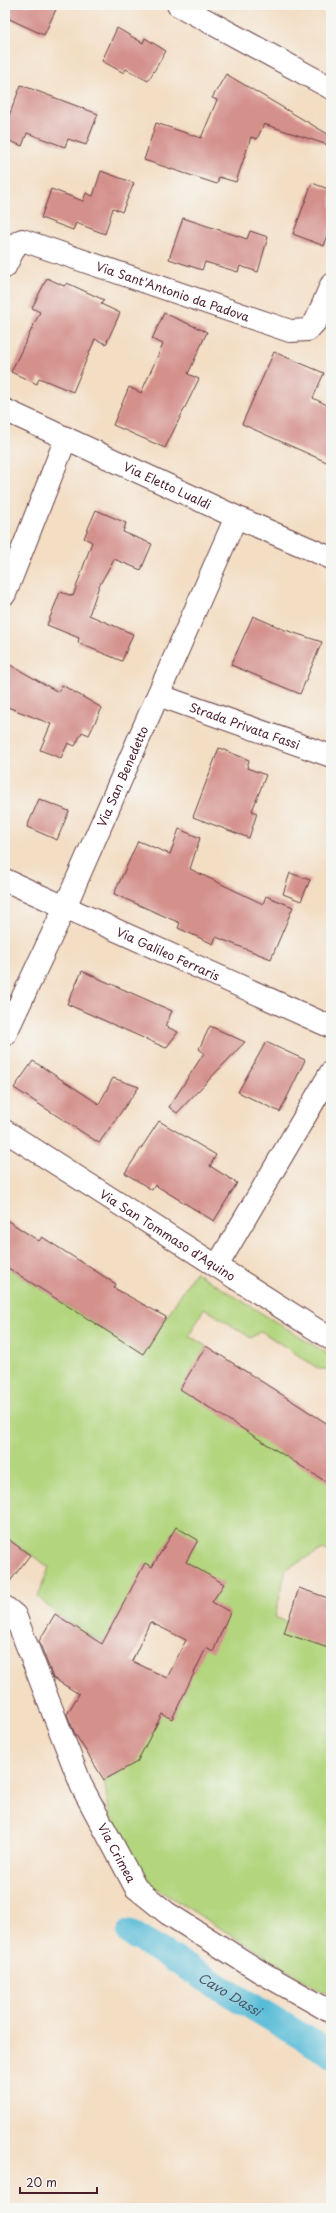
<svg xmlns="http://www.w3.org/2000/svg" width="336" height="2213" font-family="'Playpen Sans',sans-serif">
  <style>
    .green { fill: #b2d57e; stroke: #7e7a54 }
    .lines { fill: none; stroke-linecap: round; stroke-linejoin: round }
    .canal { stroke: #59bcd7; stroke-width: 27 }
    .building { fill: #d4908b; fill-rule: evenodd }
    .minor-casing { stroke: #633c42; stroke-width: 24 }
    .minor { stroke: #fff; stroke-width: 22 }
    .labels { text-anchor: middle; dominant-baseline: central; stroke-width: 3.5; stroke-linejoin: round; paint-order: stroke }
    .street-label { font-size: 12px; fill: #4a1f2b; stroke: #f6f6f2 }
    .water-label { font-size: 13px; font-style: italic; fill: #4f5667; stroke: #f6f6f2 }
  </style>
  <rect width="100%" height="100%" fill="#f6f6f2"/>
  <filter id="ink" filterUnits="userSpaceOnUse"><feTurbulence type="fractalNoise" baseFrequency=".025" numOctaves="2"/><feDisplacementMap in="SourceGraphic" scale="8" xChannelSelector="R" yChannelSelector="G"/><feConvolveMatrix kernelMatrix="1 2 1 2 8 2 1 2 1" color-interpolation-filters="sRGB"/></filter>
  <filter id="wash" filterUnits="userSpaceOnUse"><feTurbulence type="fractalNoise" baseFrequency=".012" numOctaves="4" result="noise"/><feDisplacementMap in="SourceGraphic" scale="16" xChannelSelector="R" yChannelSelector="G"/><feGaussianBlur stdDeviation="0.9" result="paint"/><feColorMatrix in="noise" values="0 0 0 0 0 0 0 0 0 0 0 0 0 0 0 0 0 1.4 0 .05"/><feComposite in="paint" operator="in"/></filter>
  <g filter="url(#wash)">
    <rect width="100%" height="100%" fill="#f3ddc3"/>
    <!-- green -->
    <path class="green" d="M 5,1266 L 143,1354 L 195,1272 L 331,1356 L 331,1369 L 319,1369 L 261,1331 L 251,1338 L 204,1308 L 189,1336 L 206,1346 L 331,1485 L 331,1552 L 323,1549 L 286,1569 L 275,1617 L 331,1640 L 331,1997 L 146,1882 L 110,1817 L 104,1780 L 118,1773 L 156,1711 L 215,1597 L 176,1580 L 78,1696 L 103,1641 C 78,1632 57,1616 38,1597 L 49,1567 L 5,1537 Z"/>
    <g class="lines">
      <!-- canal -->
      <path class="canal" id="s1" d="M 130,1933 L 331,2054"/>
    </g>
    <g id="blocks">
      <!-- building -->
      <path class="building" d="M 5,5 L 58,5 L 44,35 L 5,17 Z
        M 117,28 L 143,43 L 145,38 L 166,51 L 148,81 L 126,69 L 124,73 L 102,61 Z
        M 226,74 L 331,136 L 331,146 L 264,124 L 257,139 L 251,137 L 236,182 L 219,177 L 217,184 L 144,160 L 156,123 L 201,138 L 217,100 L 212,98 Z
        M 21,85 L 98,114 L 86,145 L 68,139 L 65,147 L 27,133 L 22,146 L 5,139 L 5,126 Z
        M 101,171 L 134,183 L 122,212 L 113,208 L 105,234 L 76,223 L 73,230 L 41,218 L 51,189 L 83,201 L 86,193 L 93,196 Z
        M 312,183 L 331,190 L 331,227 L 324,246 L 293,234 Z
        M 183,218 L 247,239 L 250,231 L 268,237 L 258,272 L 240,266 L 238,272 L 205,262 L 202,270 L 169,259 Z
        M 47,278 L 64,286 L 67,283 L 104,300 L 101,304 L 120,313 L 106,344 L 95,339 L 73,392 L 39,378 L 37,384 L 11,372 L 40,312 L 32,308 Z
        M 164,313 L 207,332 L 188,374 L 199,379 L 165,448 L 113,425 L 129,387 L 141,393 L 163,344 L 152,339 Z
        M 274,352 L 324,373 L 313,398 L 331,407 L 331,464 L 242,424 Z
        M 96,510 L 126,523 L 123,532 L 152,544 L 141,570 L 114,559 L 99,586 L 89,615 L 133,634 L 122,661 L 78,643 L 79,638 L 47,625 L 60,592 L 73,596 L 92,542 L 84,538 Z
        M 253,616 L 285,630 L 322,642 L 300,694 L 231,665 Z
        M 5,662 L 58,692 L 62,685 L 102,708 L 89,735 L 82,732 L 75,746 L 68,743 L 61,758 L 40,750 L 51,724 L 5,706 Z
        M 219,748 L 249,760 L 247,768 L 266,775 L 252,811 L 257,813 L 249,838 L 193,817 Z
        M 39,799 L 69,811 L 57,840 L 27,827 Z
        M 179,829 L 200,838 L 190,869 L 263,904 L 266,896 L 293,907 L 271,959 L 216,937 L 213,944 L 178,928 L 180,923 L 114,894 L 138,841 L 170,854 Z
        M 290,873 L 310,880 L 301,901 L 283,894 Z
        M 82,971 L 172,1011 L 165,1026 L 178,1032 L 166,1048 L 67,1004 Z
        M 210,1026 L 245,1042 L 177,1113 L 169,1107 L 204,1053 L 199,1049 Z
        M 266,1042 L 305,1060 L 280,1112 L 238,1092 Z
        M 33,1061 L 99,1104 L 113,1078 L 139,1087 L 99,1143 L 14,1088 Z
        M 159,1121 L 216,1155 L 210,1166 L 237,1183 L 214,1221 L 155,1185 L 152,1190 L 125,1173 Z
        M 5,1219 L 39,1241 L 42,1237 L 116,1284 L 114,1288 L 166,1317 L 143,1354 L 5,1266 Z
        M 206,1346 L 331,1426 L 331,1485 L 180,1389 Z
        M 176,1527 L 198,1540 L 186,1562 L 224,1584 L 212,1602 L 230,1612 L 213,1652 L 206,1648 L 172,1719 L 162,1714 L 137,1762 L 104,1780 L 74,1732 L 67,1714 L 79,1694 L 53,1678 L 39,1641 L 55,1614 L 102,1644 L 145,1563 L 152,1567 ZM 150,1622 L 186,1640 L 167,1678 L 132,1661 Z
        M 5,1537 L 30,1555 L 5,1588 Z
        M 299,1588 L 331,1599 L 331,1649 L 284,1633 Z"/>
    </g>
  </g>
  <g filter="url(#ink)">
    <use href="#blocks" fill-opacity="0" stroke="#633c42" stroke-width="1"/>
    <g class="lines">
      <!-- minor casing -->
      <g class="minor-casing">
        <g id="minor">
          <path d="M 178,5 L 331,88"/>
          <path id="s2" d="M 5,267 L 17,243 L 22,240 L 290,331 L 308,330 L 316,321 L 331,285"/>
          <path id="s3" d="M 5,410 L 236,517 L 331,558"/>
          <path d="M 5,594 L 66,438"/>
          <path id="s4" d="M 158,695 L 331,756"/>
          <path id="s5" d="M 5,880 L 331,1027"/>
          <path id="s6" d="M 5,1035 L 65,907 L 236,517"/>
          <path id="s7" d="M 5,1131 L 331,1339"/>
          <path d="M 217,1266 L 331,1072"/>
          <path id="s8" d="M 5,1607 L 15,1615 L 82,1787 L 136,1888 L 167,1913 L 259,1971 L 331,2012"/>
        </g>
      </g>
      <!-- minor -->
      <use href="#minor" class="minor"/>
    </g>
  </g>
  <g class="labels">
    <!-- street labels -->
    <g class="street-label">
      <text stroke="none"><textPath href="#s2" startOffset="192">Via Sant'Antonio da Padova</textPath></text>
      <text stroke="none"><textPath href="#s3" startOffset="179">Via Eletto Lualdi</textPath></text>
      <text stroke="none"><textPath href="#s4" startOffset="92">Strada Privata Fassi</textPath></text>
      <text stroke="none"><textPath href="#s6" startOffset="284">Via San Benedetto</textPath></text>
      <text stroke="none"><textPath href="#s5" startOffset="179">Via Galileo Ferraris</textPath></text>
      <text stroke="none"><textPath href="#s7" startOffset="193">Via San Tommaso d'Aquino</textPath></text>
      <text stroke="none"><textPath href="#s8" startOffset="272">Via Crimea</textPath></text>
    </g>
    <!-- water labels -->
    <g class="water-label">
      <text stroke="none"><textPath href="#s1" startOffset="117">Cavo Dassi</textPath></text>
    </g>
  </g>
  <!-- margin -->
  <rect width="336" height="2213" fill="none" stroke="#f6f6f2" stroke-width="20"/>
  <!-- scale -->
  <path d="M20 2187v6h77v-6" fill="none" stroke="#4a1f2b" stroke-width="2"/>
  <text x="26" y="2187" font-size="12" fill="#4a1f2b" stroke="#f6f6f2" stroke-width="3" paint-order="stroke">20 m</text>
</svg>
